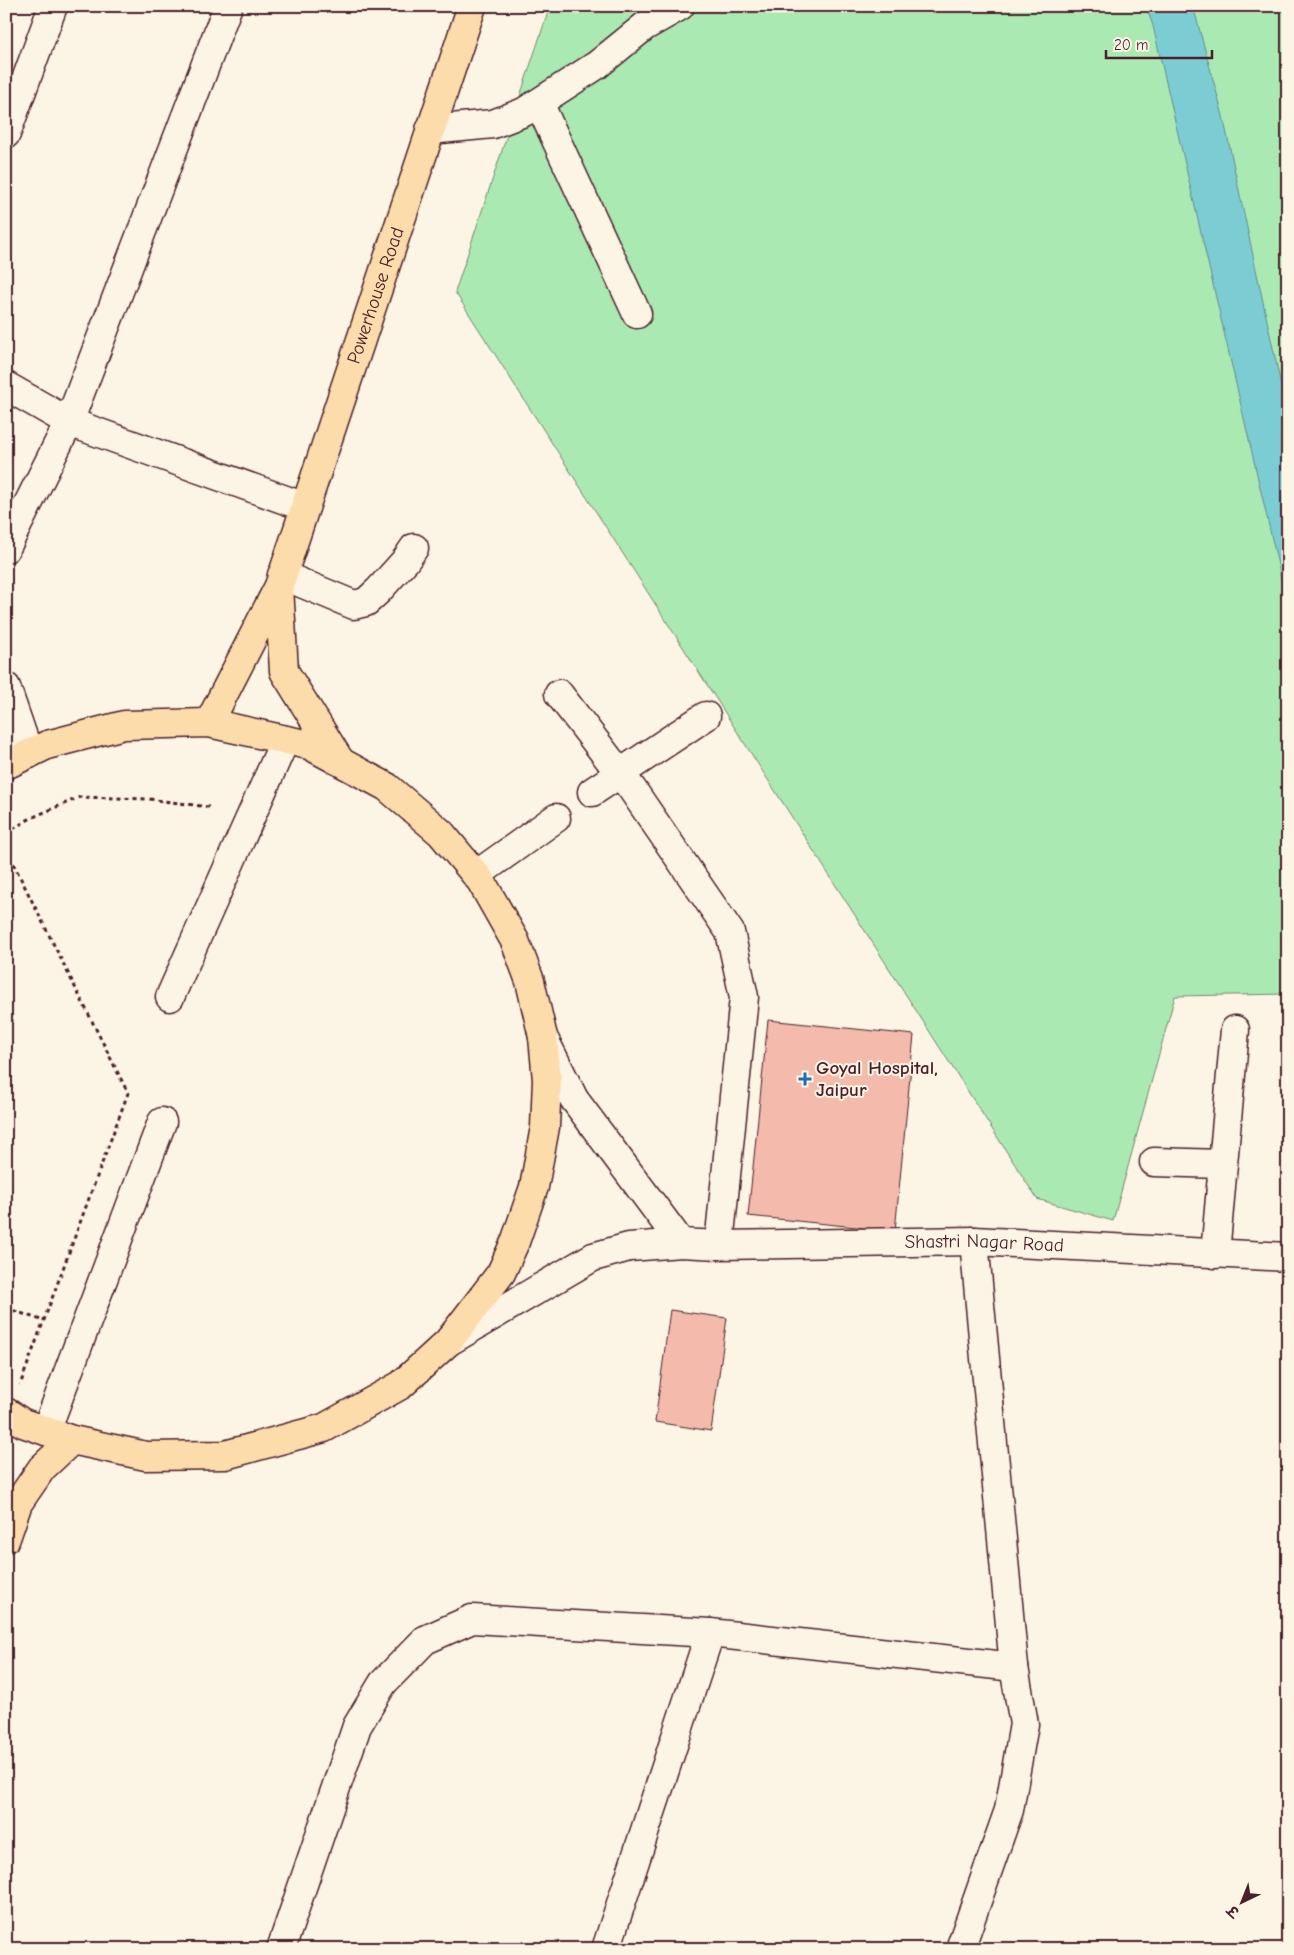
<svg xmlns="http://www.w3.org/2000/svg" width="1294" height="1955" font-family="'Comic Neue','Playpen Sans Deva',sans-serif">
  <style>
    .green { fill: #aaeab2; stroke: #7a846e }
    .water { fill: #7ccdd3; stroke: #688790 }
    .building { fill: #f4bbac; stroke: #4a1f2b }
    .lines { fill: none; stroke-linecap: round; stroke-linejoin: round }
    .minor-casing { stroke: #4a1f2b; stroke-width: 31 }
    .major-casing { stroke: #4a1f2b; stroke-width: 31 }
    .path { stroke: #4a1f2b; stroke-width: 3; stroke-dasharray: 4 4; stroke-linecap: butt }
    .minor { stroke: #fcf5e5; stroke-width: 28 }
    .major { stroke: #fddcac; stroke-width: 28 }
    .poi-dot { fill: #1f6fb2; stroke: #fcf5e5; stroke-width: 2 }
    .labels { text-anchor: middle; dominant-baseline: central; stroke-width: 4; stroke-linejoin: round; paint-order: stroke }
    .street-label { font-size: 19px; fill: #4a1f2b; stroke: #fcf5e5 }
    .poi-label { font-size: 19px; font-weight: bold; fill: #4a1f2b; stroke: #fcf5e5; text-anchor: start }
  </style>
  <rect width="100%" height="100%" fill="#fcf5e5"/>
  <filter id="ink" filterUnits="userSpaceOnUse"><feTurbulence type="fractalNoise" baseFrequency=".02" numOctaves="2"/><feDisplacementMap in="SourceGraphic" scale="10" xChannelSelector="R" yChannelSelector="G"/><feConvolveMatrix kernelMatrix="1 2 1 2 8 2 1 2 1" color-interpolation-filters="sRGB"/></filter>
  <g filter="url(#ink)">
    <!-- green -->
    <path class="green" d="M 550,6 L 1288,6 L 1288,994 L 1175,996 L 1113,1221 L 1037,1199 L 455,292 Z"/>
    <!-- water -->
    <path class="water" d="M 1146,6 L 1193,6 L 1223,116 L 1288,418 L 1288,608 L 1153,26 Z"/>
    <!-- building -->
    <path class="building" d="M 768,1020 L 914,1035 L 895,1231 L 748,1216 Z
      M 670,1310 L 727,1318 L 711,1431 L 655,1422 Z"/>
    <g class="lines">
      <!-- minor casing -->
      <g class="minor-casing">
        <g id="minor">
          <path d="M 539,103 L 637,314"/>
          <path d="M 430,130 L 493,124 L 524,112 L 597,65 L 645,26 L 680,6"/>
          <path d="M 6,134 L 53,6"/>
          <path d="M 6,386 L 69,422 L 305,507"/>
          <path d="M 6,548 L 69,422 L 228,6"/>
          <path d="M 282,575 L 354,605 L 366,602 L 378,591 L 405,561 L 414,548"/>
          <path d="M 6,687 L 29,754"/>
          <path d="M 559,694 L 632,789 L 730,932 L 744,997 L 719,1245"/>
          <path d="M 592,792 L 706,716"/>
          <path d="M 476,875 L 556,818"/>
          <path d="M 170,997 L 285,740"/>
          <path d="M 543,1037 L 574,1099 L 681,1243"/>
          <path d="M 1154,1162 L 1222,1164"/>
          <path d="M 1215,1254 L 1235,1030"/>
          <path id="s1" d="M 448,1342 L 593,1257 L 629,1247 L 681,1243 L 719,1245 L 974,1241 L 1288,1257"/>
          <path d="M 46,1431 L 162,1122"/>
          <path d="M 281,1949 L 357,1726 L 383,1683 L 425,1640 L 472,1619 L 710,1633 L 1014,1667"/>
          <path d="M 606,1949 L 710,1633"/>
          <path d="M 960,1949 L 1009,1810 L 1024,1724 L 1014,1667 L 974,1241"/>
        </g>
      </g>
      <!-- major casing -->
      <g class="major-casing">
        <g id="major">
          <path d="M 279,587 L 284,671 L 340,761"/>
          <path id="s2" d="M 209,723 L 279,586 L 472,6"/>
          <path d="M 6,765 L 47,745 L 124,725 L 209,723 L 309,745 L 387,787 L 441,833 L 481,881 L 515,941 L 530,981 L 543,1037 L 547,1080 L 545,1127 L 534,1187 L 515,1242 L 501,1273 L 448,1342 L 401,1385 L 324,1428 L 225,1455 L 146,1456 L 72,1440 L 23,1423 L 6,1412"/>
          <path d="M 6,1538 L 18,1503 L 42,1468 L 72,1440"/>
        </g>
      </g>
      <!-- path -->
      <path class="path" d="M 6,833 L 31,818 L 80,797 L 149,799 L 209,807
        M 6,849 L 128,1093 L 20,1385
        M 6,1308 L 44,1321"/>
      <!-- minor -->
      <use href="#minor" class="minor"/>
      <!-- major -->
      <use href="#major" class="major"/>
    </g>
  </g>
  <!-- markers -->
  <path class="poi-dot" d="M802.5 1071.5h5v5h5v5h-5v5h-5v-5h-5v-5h5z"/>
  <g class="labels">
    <!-- street labels -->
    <g class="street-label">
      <text stroke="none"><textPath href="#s2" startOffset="460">Powerhouse Road</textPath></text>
      <text stroke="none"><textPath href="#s1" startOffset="561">Shastri Nagar Road</textPath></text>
    </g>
    <!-- poi labels -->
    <g class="poi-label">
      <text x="816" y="1068">Goyal Hospital,<tspan x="816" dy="22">Jaipur</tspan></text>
    </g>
  </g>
  <!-- margin -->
  <rect width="1294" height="1955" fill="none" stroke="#fcf5e5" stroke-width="25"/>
  <rect x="12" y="12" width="1269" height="1930" fill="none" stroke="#4a1f2b" stroke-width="2" filter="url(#ink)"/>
  <!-- north arrow -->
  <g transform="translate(1242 1902) rotate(223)" stroke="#fcf5e5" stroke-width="4" paint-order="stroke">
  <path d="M0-4L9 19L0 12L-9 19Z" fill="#4a1f2b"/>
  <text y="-8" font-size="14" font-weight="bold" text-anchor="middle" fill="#4a1f2b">उ</text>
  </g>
  <!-- scale -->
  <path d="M1106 50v8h106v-8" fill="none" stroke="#4a1f2b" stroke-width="2.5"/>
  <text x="1114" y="50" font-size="15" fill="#4a1f2b" stroke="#fcf5e5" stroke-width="4" paint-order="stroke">20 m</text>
</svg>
